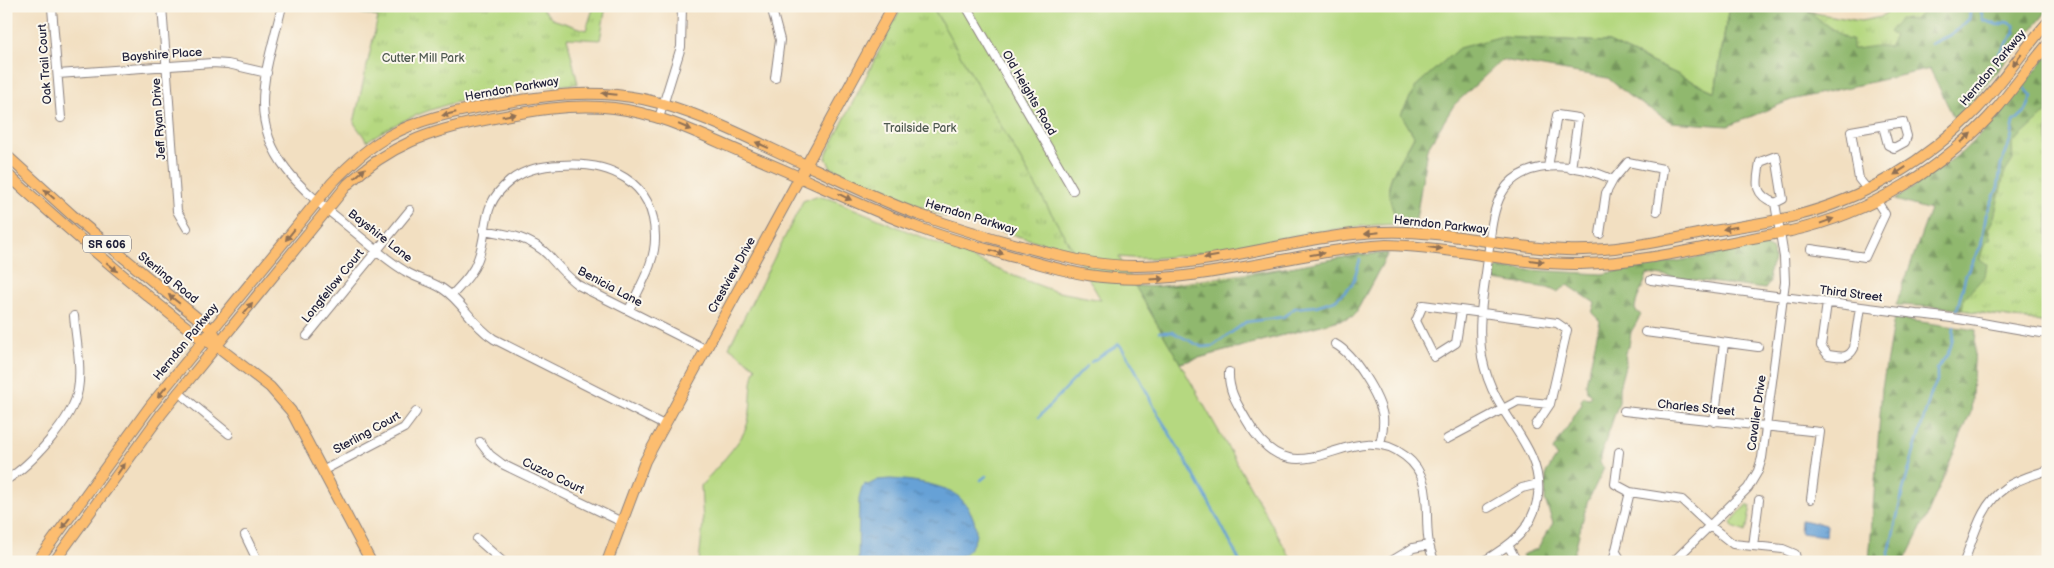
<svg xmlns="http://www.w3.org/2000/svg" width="2054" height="568" font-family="'Balsamiq Sans',sans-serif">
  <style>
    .green { fill: #b5d880; stroke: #6c7d5e }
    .forest { fill: url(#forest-firs); stroke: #596d54 }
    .park { fill: url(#park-tufts); stroke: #6c7d5e }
    .water { fill: url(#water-ripples); stroke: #446288 }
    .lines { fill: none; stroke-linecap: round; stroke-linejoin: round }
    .stream { stroke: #66a1d6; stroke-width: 2.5 }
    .minor-casing { stroke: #8a807e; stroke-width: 10 }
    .major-casing { stroke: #8a807e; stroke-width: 12 }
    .minor { stroke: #fff; stroke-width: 8 }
    .major { stroke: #fcbd6f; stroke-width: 10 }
    .oneway { fill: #8f7055 }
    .labels { text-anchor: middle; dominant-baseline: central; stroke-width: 4; stroke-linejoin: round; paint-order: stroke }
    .shield { fill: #fbf7ec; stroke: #636270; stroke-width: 1 }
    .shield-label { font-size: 11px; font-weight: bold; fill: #22223b }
    .street-label { font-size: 12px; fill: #22223b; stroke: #fbf7ec }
    .park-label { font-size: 12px; fill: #4e5950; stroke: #fbf7ec }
  </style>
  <defs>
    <pattern id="forest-firs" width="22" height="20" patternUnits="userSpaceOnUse" patternTransform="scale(1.25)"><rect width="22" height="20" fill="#90b86e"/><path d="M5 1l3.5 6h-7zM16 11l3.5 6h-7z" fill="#75955c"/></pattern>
    <pattern id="park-tufts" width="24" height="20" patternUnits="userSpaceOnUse" patternTransform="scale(1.25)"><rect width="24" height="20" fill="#b5d880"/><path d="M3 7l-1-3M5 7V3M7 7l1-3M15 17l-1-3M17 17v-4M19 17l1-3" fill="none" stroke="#9bb970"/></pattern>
    <pattern id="water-ripples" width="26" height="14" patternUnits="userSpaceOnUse" patternTransform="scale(1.25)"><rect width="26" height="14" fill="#66a1d6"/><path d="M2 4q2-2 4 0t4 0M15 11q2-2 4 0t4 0" fill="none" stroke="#5483af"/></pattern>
  </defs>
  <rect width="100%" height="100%" fill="#fbf7ec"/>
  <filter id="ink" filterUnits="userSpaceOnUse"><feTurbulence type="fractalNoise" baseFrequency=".02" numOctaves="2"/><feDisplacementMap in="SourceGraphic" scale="10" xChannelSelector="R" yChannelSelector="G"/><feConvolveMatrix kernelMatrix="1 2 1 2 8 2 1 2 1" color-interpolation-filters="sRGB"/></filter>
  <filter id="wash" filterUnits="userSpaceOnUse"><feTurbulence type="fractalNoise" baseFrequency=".0096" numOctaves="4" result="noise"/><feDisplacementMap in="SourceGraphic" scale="20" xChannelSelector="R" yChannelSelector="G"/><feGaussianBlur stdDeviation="1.12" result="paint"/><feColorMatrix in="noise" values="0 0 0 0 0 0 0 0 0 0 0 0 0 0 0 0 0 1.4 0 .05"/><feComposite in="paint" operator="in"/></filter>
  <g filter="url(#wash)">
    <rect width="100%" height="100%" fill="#f2dfc1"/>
    <!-- green -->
    <path class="green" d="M 932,6 L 1732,6 L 1728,12 L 1715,92 L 1608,42 L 1499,37 L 1414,136 C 1406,153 1387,175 1389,193 C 1390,203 1395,214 1398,224 C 1339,225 1280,240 1221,249 C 1187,255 1154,261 1119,257 L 1135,286 L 1156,287 L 1304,265 L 1356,255 L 1388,253 L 1354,316 L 1180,363 L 1293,562 L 699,562 L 703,523 L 701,486 C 713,471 740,444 746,428 C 754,408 748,387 756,367 L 729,347 L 803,201 L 816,196 L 831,199 L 1014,276 L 1054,291 L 1101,300 Z"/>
    <!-- forest -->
    <path class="forest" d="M 1732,6 L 1799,6 L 1837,22 L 1872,25 L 1895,6 L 2048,6 L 2048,10 L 1994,76 L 1955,120 L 1930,69 L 1791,100 L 1728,126 L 1671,122 L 1629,96 L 1608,78 L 1502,60 L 1454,105 L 1427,149 L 1415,226 L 1398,224 C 1395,214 1390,203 1389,193 C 1387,175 1406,153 1414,136 L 1401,114 L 1417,85 L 1459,48 L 1499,37 L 1609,42 L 1715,92 L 1728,12 Z
      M 2048,55 L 2048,323 L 1942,307 L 1896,305 L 1930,210 L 1895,200 L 1961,153 L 1993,122 Z
      M 1765,246 L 1773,250 L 1774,261 L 1769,271 L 1770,282 L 1765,289 L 1647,274 C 1645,285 1634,301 1635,310 L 1641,315 L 1631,332 L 1629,346 L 1625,352 L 1626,362 L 1619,388 L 1619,402 L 1600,457 L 1600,463 L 1604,468 L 1587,503 L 1572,562 L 1526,562 L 1522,555 L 1537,549 L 1553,523 L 1545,500 L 1546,473 L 1557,456 L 1553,450 L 1582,404 L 1581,400 L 1584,397 L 1589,398 L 1591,395 L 1587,391 L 1586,384 L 1600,321 L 1592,313 L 1595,303 L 1568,285 L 1557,292 L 1548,288 L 1494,280 L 1496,268 L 1602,274 Z
      M 1388,253 L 1354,316 L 1180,363 L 1135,286 C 1217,291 1305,257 1388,253 Z
      M 1894,318 L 1976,330 L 1971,412 L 1926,518 L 1904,562 L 1869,562 L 1882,388 Z"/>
    <!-- park -->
    <path class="park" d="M 342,6 L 540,6 L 552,19 L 586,30 L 594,6 L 606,6 L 600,40 L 567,38 L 578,84 C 506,88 427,101 367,141 L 354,123 L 378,17 L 342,9 Z
      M 902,6 L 932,6 L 1073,251 L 943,216 L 831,168 L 826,158 L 827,153 Z
      M 1895,6 L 1921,6 L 1922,13 L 1914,20 L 1900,19 L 1889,32 L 1895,36 L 1889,47 C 1874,44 1866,49 1852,49 L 1852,40 L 1846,39 L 1808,12 L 1861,21 L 1881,17 Z
      M 2048,111 L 2048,323 L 1962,310 L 1964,298 L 1985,276 L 1987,264 L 1980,259 L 1984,244 L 1991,239 L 1988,229 L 1994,218 L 2004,174 L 2013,160 L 2012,144 Z
      M 1747,504 L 1751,506 L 1746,532 L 1733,527 L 1731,522 Z"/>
    <!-- water -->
    <path class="water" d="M 890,479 C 910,480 932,483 950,491 C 965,498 980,522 975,539 C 972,549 962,556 954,562 L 858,562 L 859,498 L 862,487 L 865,484 L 868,485 L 878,480 Z
      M 1801,520 L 1827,525 L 1826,536 L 1800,533 Z"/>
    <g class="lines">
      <!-- stream -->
      <path class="stream" d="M 1980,6 L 1983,20 L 1998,25 L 2006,22 L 2014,25 L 2015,33 L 1999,53 L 2000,65
        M 1980,6 L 1987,6
        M 1931,44 L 1954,33 L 1969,19 L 1971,6
        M 1957,310 L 1966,274 L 1981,246 L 1986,215 L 1998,187 L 2001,165 L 2011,139 L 2014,122 L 2026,111 L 2032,96 L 2025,88
        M 1159,332 L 1172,332 L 1202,347 L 1213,346 L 1246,322 L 1283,317 L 1295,308 L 1316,306 L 1335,300 L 1352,285 L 1360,260
        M 1091,362 L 1119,344 C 1139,369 1147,398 1164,424 C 1191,469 1217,515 1240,562
        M 1039,417 L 1087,366
        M 981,480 L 986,476
        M 1887,562 L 1903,490 L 1931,393 L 1937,381 L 1937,368 C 1949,355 1953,346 1954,327"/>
    </g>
  </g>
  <g filter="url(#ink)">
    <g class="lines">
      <!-- minor casing -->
      <g class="minor-casing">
        <path id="minor" d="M 162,6 L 177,211 L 187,228
          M 282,6 C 275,37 263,71 263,103 C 263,163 310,195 351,229 C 368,243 386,260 405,271 C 417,279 431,281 443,289 C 463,302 472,325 494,339 L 664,425
          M 771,6 L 780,40 L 775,78
          M 966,6 L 1073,190
          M 52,8 L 61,118
          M 58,74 L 212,63 L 228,64 L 267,73
          M 659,118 L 681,47 L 682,6
          M 1548,167 L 1557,115 L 1578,118 L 1571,169
          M 1613,180 L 1628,162 L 1663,169 L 1657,211
          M 1867,189 L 1859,179 L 1851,131 L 1903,122 L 1907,136 L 1905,142 L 1894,148 L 1888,145 L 1883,126
          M 483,230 C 507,234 530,237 548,255 C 558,266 566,276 578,285 L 705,349
          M 1811,249 L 1865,257 L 1885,214 L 1876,200
          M 1651,280 L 1916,314 C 1961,317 2003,328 2048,334
          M 452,295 C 462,284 473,274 478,259 C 490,227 479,206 510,181 C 525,169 542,166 560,165 C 608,161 654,180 655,236 C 656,262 640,286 629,310
          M 1827,303 L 1821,346 L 1828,355 C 1839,356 1848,360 1854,348 L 1860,307
          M 1461,311 L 1456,343 L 1434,357 L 1416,321 L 1423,305 L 1557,323 L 1567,330 L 1550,404 L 1536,425
          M 1645,332 L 1758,347
          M 307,336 L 410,210
          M 1335,344 C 1354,354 1380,397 1383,417 C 1384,427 1382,435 1380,444
          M 1229,372 C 1228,391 1238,405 1247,421 C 1297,508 1348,412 1405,456 C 1441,483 1417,527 1435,562
          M 178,392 L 229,434
          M 1624,411 L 1820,432 L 1811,499
          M 1714,422 L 1724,343
          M 1447,439 L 1518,401 L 1550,404
          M 480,442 L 490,455 L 502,464 L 622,522
          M 1619,452 L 1615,484 L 1630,492
          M 324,470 L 404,428 L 416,412
          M 6,480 C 31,465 73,419 78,390 C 82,367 76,340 74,316
          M 1488,508 L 1522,488 L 1538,484
          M 245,535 L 258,562
          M 477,539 L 503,562
          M 1753,546 L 1759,500
          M 1509,547 L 1517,562
          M 1616,552 L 1622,562
          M 1390,562 L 1413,548 L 1429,545
          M 1482,562 C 1510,546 1534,529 1538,495 C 1542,457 1514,430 1497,399 C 1490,386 1485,372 1482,357 C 1477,326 1483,296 1487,266 C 1490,244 1490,220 1499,199 C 1517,156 1578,162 1613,180 L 1606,193 L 1600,234
          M 1613,562 L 1630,492 L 1682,500 L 1709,525 L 1733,544 L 1783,549 L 1795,554 L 1797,562
          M 1673,562 L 1748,488 L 1758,471 L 1762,458 L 1785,282 L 1784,257 L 1775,203 L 1783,199 L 1776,156 L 1760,162 C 1757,182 1752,194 1775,203
          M 1964,562 C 1974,536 1981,504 2005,488 C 2017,479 2034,475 2048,470"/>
      </g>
      <!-- major casing -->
      <g class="major-casing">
        <path id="major" d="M 6,155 L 72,215 L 212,330 L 215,335
          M 6,173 C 70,231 135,287 203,340 L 217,346 L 270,387 L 291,411 L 371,562
          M 37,562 L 151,405 L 332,183 C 349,165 367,148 389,136 C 419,119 453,112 486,106 C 540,96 589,88 643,99 C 702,112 759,144 815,169 C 848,184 882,201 917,214 C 968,232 1025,248 1078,260 C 1179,282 1280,236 1381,232 C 1443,229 1504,248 1566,250 C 1616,252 1665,240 1713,231 C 1740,226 1769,223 1795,216 C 1864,199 1928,160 1977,109 C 2003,82 2023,50 2048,22
          M 54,562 L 162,413 L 348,184 C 390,145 429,131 484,120 C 528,111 570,103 614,108 C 664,114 707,138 753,157 C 807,179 859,206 914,226 C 946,239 980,247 1014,257 C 1038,263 1063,271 1088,275 C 1186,291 1288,251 1386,245 C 1451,246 1515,265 1580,264 C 1651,263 1721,242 1791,231 C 1869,214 1946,167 1998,107 C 2015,86 2031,64 2048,44
          M 607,562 L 645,461 L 893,6"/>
      </g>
      <!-- minor -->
      <use href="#minor" class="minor"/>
      <!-- major -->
      <use href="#major" class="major"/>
    </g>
    <!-- one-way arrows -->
    <defs><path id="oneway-solid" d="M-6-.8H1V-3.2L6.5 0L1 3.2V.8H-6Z" transform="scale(1.25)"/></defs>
    <g class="oneway">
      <use href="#oneway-solid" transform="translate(2017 60) rotate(128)"/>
      <use href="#oneway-solid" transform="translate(609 94) rotate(-174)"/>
      <use href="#oneway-solid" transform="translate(449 114) rotate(167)"/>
      <use href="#oneway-solid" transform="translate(509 115) rotate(-11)"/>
      <use href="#oneway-solid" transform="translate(685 127) rotate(23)"/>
      <use href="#oneway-solid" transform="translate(1966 138) rotate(-42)"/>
      <use href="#oneway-solid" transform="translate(762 145) rotate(-156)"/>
      <use href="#oneway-solid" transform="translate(1900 171) rotate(147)"/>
      <use href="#oneway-solid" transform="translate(360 173) rotate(-42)"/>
      <use href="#oneway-solid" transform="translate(49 194) rotate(-138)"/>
      <use href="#oneway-solid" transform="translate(845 197) rotate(26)"/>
      <use href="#oneway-solid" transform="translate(1827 221) rotate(-20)"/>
      <use href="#oneway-solid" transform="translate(1730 228) rotate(170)"/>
      <use href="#oneway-solid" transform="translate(1372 233) rotate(174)"/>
      <use href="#oneway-solid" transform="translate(290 235) rotate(129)"/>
      <use href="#oneway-solid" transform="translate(1435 248) rotate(7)"/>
      <use href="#oneway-solid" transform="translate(997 252) rotate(16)"/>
      <use href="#oneway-solid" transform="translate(1317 254) rotate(-9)"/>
      <use href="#oneway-solid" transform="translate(1211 257) rotate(171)"/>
      <use href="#oneway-solid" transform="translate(1537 261) rotate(7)"/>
      <use href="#oneway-solid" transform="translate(112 267) rotate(40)"/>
      <use href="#oneway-solid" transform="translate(1157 279) rotate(-4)"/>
      <use href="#oneway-solid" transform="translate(174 299) rotate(-141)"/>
      <use href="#oneway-solid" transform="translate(248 308) rotate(-51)"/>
      <use href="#oneway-solid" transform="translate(162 392) rotate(129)"/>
      <use href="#oneway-solid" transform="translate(121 469) rotate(-54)"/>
      <use href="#oneway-solid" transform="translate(66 523) rotate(126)"/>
    </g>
  </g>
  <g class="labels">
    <!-- shield labels -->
    <rect class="shield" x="83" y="235.5" width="48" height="17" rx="4"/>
    <g class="shield-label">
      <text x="107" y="244">SR 606</text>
    </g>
    <!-- street labels -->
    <g class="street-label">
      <text transform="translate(162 55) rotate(-4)">Bayshire Place</text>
      <text transform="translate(45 64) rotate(-94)">Oak Trail Court</text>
      <text transform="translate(1993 68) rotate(-50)">Herndon Parkway</text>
      <text transform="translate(512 89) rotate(-10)">Herndon Parkway</text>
      <text transform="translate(1029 93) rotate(60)">Old Heights Road</text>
      <text transform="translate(159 119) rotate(-94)">Jeff Ryan Drive</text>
      <text transform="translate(971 217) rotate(17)">Herndon Parkway</text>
      <text transform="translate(1441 225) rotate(6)">Herndon Parkway</text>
      <text transform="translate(380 236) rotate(38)">Bayshire Lane</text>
      <text transform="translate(732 275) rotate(-61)">Crestview Drive</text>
      <text transform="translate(168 278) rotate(39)">Sterling Road</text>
      <text transform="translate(333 286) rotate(-51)">Longfellow Court</text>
      <text transform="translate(610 287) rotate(28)">Benicia Lane</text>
      <text transform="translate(1851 294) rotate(7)">Third Street</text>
      <text transform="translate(186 342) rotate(-51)">Herndon Parkway</text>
      <text transform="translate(1696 408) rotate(6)">Charles Street</text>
      <text transform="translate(1757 413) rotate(-82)">Cavalier Drive</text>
      <text transform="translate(367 433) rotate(-29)">Sterling Court</text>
      <text transform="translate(553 476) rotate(26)">Cuzco Court</text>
    </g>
    <!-- park labels -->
    <g class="park-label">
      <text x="423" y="58">Cutter Mill Park</text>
      <text x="920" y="128">Trailside Park</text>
    </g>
  </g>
  <!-- margin -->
  <rect width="2054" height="568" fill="none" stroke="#fbf7ec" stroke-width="25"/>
</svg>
